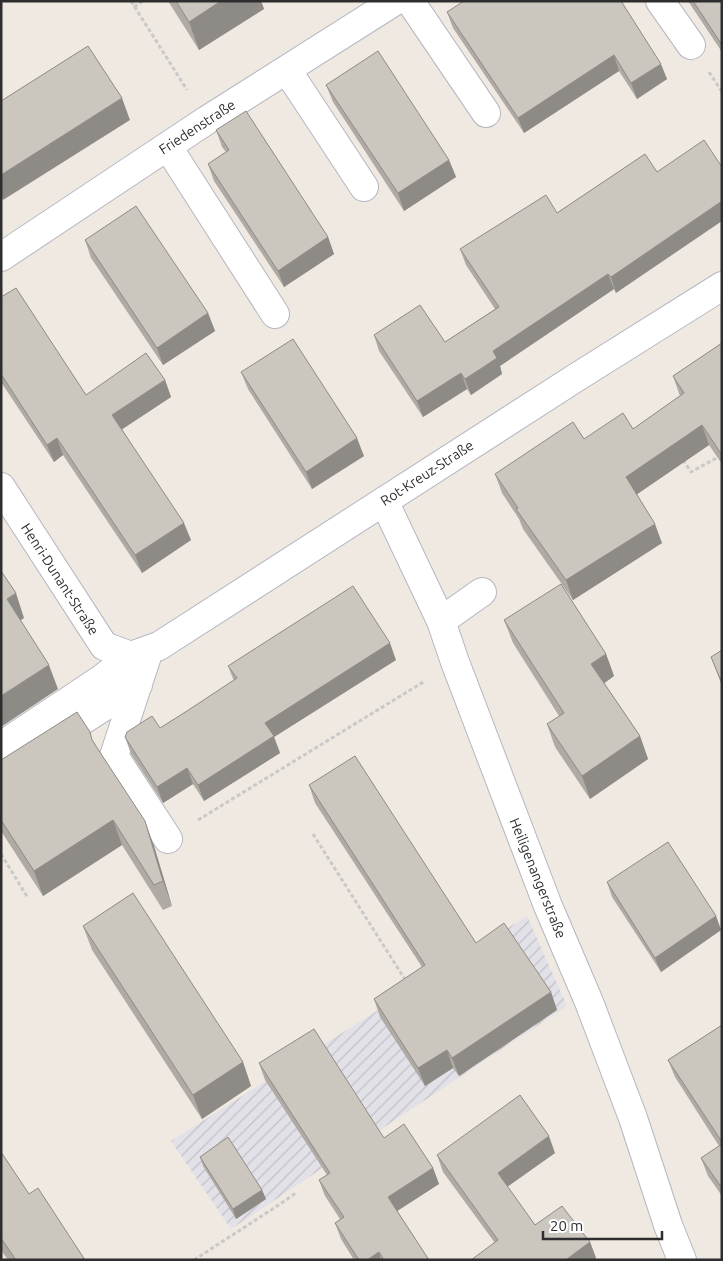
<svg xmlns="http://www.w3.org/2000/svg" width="723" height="1261" font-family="Ubuntu,sans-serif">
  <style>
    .industrial { fill: url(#industrial-furrows) }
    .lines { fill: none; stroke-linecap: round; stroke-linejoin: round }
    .minor-casing { stroke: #b4b7c1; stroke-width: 30 }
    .path { stroke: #c9c9c9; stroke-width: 3; stroke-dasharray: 4 2.5; stroke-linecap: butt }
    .minor { stroke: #fff; stroke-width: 28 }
    .wall { fill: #afaba4 }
    .shaded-wall { fill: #8e8b86 }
    .building { fill: #cbc7bf; stroke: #8e8b86 }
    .labels { text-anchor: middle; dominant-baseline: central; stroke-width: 4.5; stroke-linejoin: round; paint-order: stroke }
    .street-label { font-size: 14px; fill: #2e2e2e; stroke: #fff }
  </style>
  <defs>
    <pattern id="industrial-furrows" width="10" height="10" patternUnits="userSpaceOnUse" patternTransform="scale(1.25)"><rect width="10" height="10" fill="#e3e1e8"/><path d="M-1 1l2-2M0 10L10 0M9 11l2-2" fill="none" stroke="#c3c1c7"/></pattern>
  </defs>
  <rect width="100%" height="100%" fill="#efe9e1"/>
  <!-- industrial -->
  <path class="industrial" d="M 527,916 L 567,1006 L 231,1229 L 171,1141 Z"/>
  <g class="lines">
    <!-- minor casing -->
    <g class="minor-casing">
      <path id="minor" d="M 410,1 L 486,113
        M 660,1 L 691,45
        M 287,70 L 364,187
        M 168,147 L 275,314
        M 1,257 L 207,120 L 395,1
        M 1,487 L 104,646 L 131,656
        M 384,501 L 441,621 L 455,662 L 548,906 L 589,1002 L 633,1118 L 668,1225 L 682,1260
        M 441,621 L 482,592
        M 149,650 L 114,756 L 168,839
        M 1,746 L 100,680 L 131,656 L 159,646 L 577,377 L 722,286
        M 1,772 L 138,685"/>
    </g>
    <!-- path -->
    <path class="path" d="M 131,1 L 187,90
      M 134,7 L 143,1
      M 709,72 L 722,92
      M 683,460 L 691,472 L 722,455
      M 198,820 L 425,681
      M 313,834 L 406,981
      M 1,854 L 28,898
      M 194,1260 L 271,1210 L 296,1193"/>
    <!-- minor -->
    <use href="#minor" class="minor"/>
  </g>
  <!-- wall -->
  <path class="wall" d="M 168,1 L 261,1 L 264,9 L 199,50 Z
    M 621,1 L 667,79 L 637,99 L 619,71 L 524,133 L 453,28 L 447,12 Z
    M 688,1 L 722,1 L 722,52 Z
    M 326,85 L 449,160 L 456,177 L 404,211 L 333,102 Z
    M 216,130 L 328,237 L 334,254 L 284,287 L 214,181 L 208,164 L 226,152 L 222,147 Z
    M 645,154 L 616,293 L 614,289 L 500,366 L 502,374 L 471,395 L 467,389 L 423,417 L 379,351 L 374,335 L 445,342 L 495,309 L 466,265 L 460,249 L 557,213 Z
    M 85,240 L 208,313 L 215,331 L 163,365 L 91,258 Z
    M 1,297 L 86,395 L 165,380 L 171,397 L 122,429 L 191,540 L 142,573 L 63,455 L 54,462 L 1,382 Z
    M 722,343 L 722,464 L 709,445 L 637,494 L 662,543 L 573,600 L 523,529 L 519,519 L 502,493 L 495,474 L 584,439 L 633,429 L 680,396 L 673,376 Z
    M 241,372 L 364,456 L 312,489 L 248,389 Z
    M 504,620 L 606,654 L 614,676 L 604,683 L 640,736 L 648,759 L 590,799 L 555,747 L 547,724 L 559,716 L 513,643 Z
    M 722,650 L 722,686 L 711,657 Z
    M 396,660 L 274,737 L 280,753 L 204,801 L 193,784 L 163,803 L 131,754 L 125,737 L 160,728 L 234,681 L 228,666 Z
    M 93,741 L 154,846 L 172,906 L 163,910 L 122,845 L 43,896 L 1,831 L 1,760 Z
    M 309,785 L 476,943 L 551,992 L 557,1010 L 459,1076 L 453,1068 L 425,1086 L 380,1017 L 374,999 L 422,967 L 315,803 Z
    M 607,882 L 716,916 L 721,930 L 661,972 L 612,897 Z
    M 83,926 L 243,1062 L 251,1086 L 202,1119 L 92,950 Z
    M 722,1025 L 722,1196 L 708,1176 L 701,1158 L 719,1146 L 675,1077 L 668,1060 Z
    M 259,1063 L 433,1168 L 439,1184 L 397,1211 L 429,1260 L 354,1260 L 341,1239 L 335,1223 L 340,1219 L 325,1196 L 319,1180 L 327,1175 L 265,1080 Z
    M 1,1152 L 29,1194 L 85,1260 L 8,1260 L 1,1250 Z
    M 555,1153 L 507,1187 L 535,1225 L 590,1242 L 596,1258 L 495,1243 L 443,1172 L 437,1155 Z
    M 200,1157 L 262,1190 L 266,1199 L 236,1219 L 203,1166 Z"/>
  <!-- shaded-wall -->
  <path class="shaded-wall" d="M 221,1 L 261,1 L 264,9 L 199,50 L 189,22 Z
    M 614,55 L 619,71 L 524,133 L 518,118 Z
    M 661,64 L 667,79 L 637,99 L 631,83 Z
    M 122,98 L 130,120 L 3,200 L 1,195 L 1,175 Z
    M 449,160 L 456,177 L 404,211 L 398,193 Z
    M 722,201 L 722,221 L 616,293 L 611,277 Z
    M 328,237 L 334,254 L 284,287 L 278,271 Z
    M 608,274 L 614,289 L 500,366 L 502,374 L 471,395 L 465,379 L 493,351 Z
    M 208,313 L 215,331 L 163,365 L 157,348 Z
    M 461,373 L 467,389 L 423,417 L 417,401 Z
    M 165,380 L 171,397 L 118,432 L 112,415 Z
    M 702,425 L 709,445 L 633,497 L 626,477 Z
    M 57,438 L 63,455 L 54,462 L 47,445 Z
    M 357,438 L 364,456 L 312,489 L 306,472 Z
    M 184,523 L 191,540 L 142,573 L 135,555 Z
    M 655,524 L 662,543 L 573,600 L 566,580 Z
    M 16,593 L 24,618 L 16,624 L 7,599 Z
    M 390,643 L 396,660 L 274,737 L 280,753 L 204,801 L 198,785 L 265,723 Z
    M 606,654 L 614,676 L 599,687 L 591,664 Z
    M 49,665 L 58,689 L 1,727 L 1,696 Z
    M 640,736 L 648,759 L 590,799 L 582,776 Z
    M 187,768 L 193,784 L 163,803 L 157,787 Z
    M 113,820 L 122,845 L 43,896 L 34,871 Z
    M 145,821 L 154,846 L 172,906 L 163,881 Z
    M 716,916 L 721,930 L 661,972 L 655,958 Z
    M 551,992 L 557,1010 L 459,1076 L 452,1058 Z
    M 447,1050 L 453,1068 L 425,1086 L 418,1068 Z
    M 243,1062 L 251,1086 L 202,1119 L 193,1095 Z
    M 549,1136 L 555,1153 L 504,1189 L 498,1173 Z
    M 433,1168 L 439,1184 L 394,1213 L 388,1197 Z
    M 262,1190 L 266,1199 L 236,1219 L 233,1209 Z
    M 590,1242 L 596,1258 L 594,1260 L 567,1260 L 567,1259 Z
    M 379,1252 L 381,1260 L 367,1260 Z"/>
  <!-- building -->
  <path class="building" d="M 176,1 L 221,1 L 189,22 Z
    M 464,1 L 621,1 L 661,64 L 631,83 L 614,55 L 518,118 L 447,12 Z
    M 693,1 L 722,1 L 722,45 Z
    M 88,46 L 122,98 L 1,175 L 1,101 Z
    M 378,51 L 449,160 L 398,193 L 326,85 Z
    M 246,111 L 328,237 L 278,271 L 208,164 L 229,150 L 216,130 Z
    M 704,140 L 722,167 L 722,201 L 611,277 L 608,274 L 493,351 L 497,358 L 482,368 L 465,379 L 461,373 L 417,401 L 374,335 L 420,305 L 445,342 L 499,307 L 460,249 L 546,195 L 557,213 L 645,154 L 657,172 Z
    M 136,206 L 208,313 L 157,348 L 85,240 Z
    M 16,288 L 86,395 L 146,353 L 165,380 L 112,415 L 184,523 L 135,555 L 57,438 L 47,445 L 1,374 L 1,297 Z
    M 293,339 L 357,438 L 306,472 L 241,372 Z
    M 722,343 L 722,455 L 702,425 L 626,477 L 655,524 L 566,580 L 516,509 L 518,508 L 495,474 L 573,422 L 584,439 L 623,413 L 633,429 L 684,393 L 673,376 Z
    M 1,571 L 16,593 L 7,599 L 49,665 L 1,696 Z
    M 561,584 L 606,654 L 591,664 L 640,736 L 582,776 L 547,724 L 564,713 L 504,620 Z
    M 353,586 L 390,643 L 265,723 L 274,736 L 198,785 L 187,768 L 157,787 L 125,737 L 127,732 L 152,716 L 160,728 L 187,711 L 237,678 L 228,666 Z
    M 722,650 L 722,683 L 711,657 Z
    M 77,712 L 90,732 L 92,740 L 145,821 L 163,881 L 154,885 L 113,820 L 34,871 L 1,820 L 1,760 Z
    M 355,756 L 476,943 L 504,923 L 551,992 L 452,1058 L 447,1050 L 418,1068 L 374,999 L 425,965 L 309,785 Z
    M 668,842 L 716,916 L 655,958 L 607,882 Z
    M 133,893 L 243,1062 L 193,1095 L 83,926 Z
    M 722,1025 L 722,1142 L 668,1060 Z
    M 314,1029 L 384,1138 L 404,1124 L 433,1168 L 388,1197 L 429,1260 L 384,1260 L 379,1252 L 367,1260 L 359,1260 L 335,1223 L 344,1217 L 319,1180 L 330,1173 L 259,1063 Z
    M 520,1095 L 549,1136 L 498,1173 L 535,1225 L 562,1206 L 590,1242 L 567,1259 L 567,1260 L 471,1260 L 498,1240 L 437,1155 Z
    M 228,1137 L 262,1190 L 233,1209 L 200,1157 Z
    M 722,1144 L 722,1188 L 701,1158 Z
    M 1,1152 L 29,1194 L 38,1188 L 85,1260 L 16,1260 L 1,1238 Z"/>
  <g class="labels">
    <!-- street labels -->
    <g class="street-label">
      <text transform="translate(197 127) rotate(-33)">Friedenstraße</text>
      <text transform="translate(427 473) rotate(-33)">Rot-Kreuz-Straße</text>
      <text transform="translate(60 579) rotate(57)">Henri-Dunant-Straße</text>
      <text transform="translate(538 878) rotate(68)">Heiligenangerstraße</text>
    </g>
  </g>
  <!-- border -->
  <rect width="723" height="1261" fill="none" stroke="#2e2e2e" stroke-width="5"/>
  <!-- scale -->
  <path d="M543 1231v8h119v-8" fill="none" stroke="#2e2e2e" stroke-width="2.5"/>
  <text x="550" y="1231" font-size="15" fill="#2e2e2e" stroke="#ffffff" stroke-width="4" paint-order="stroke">20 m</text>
</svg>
